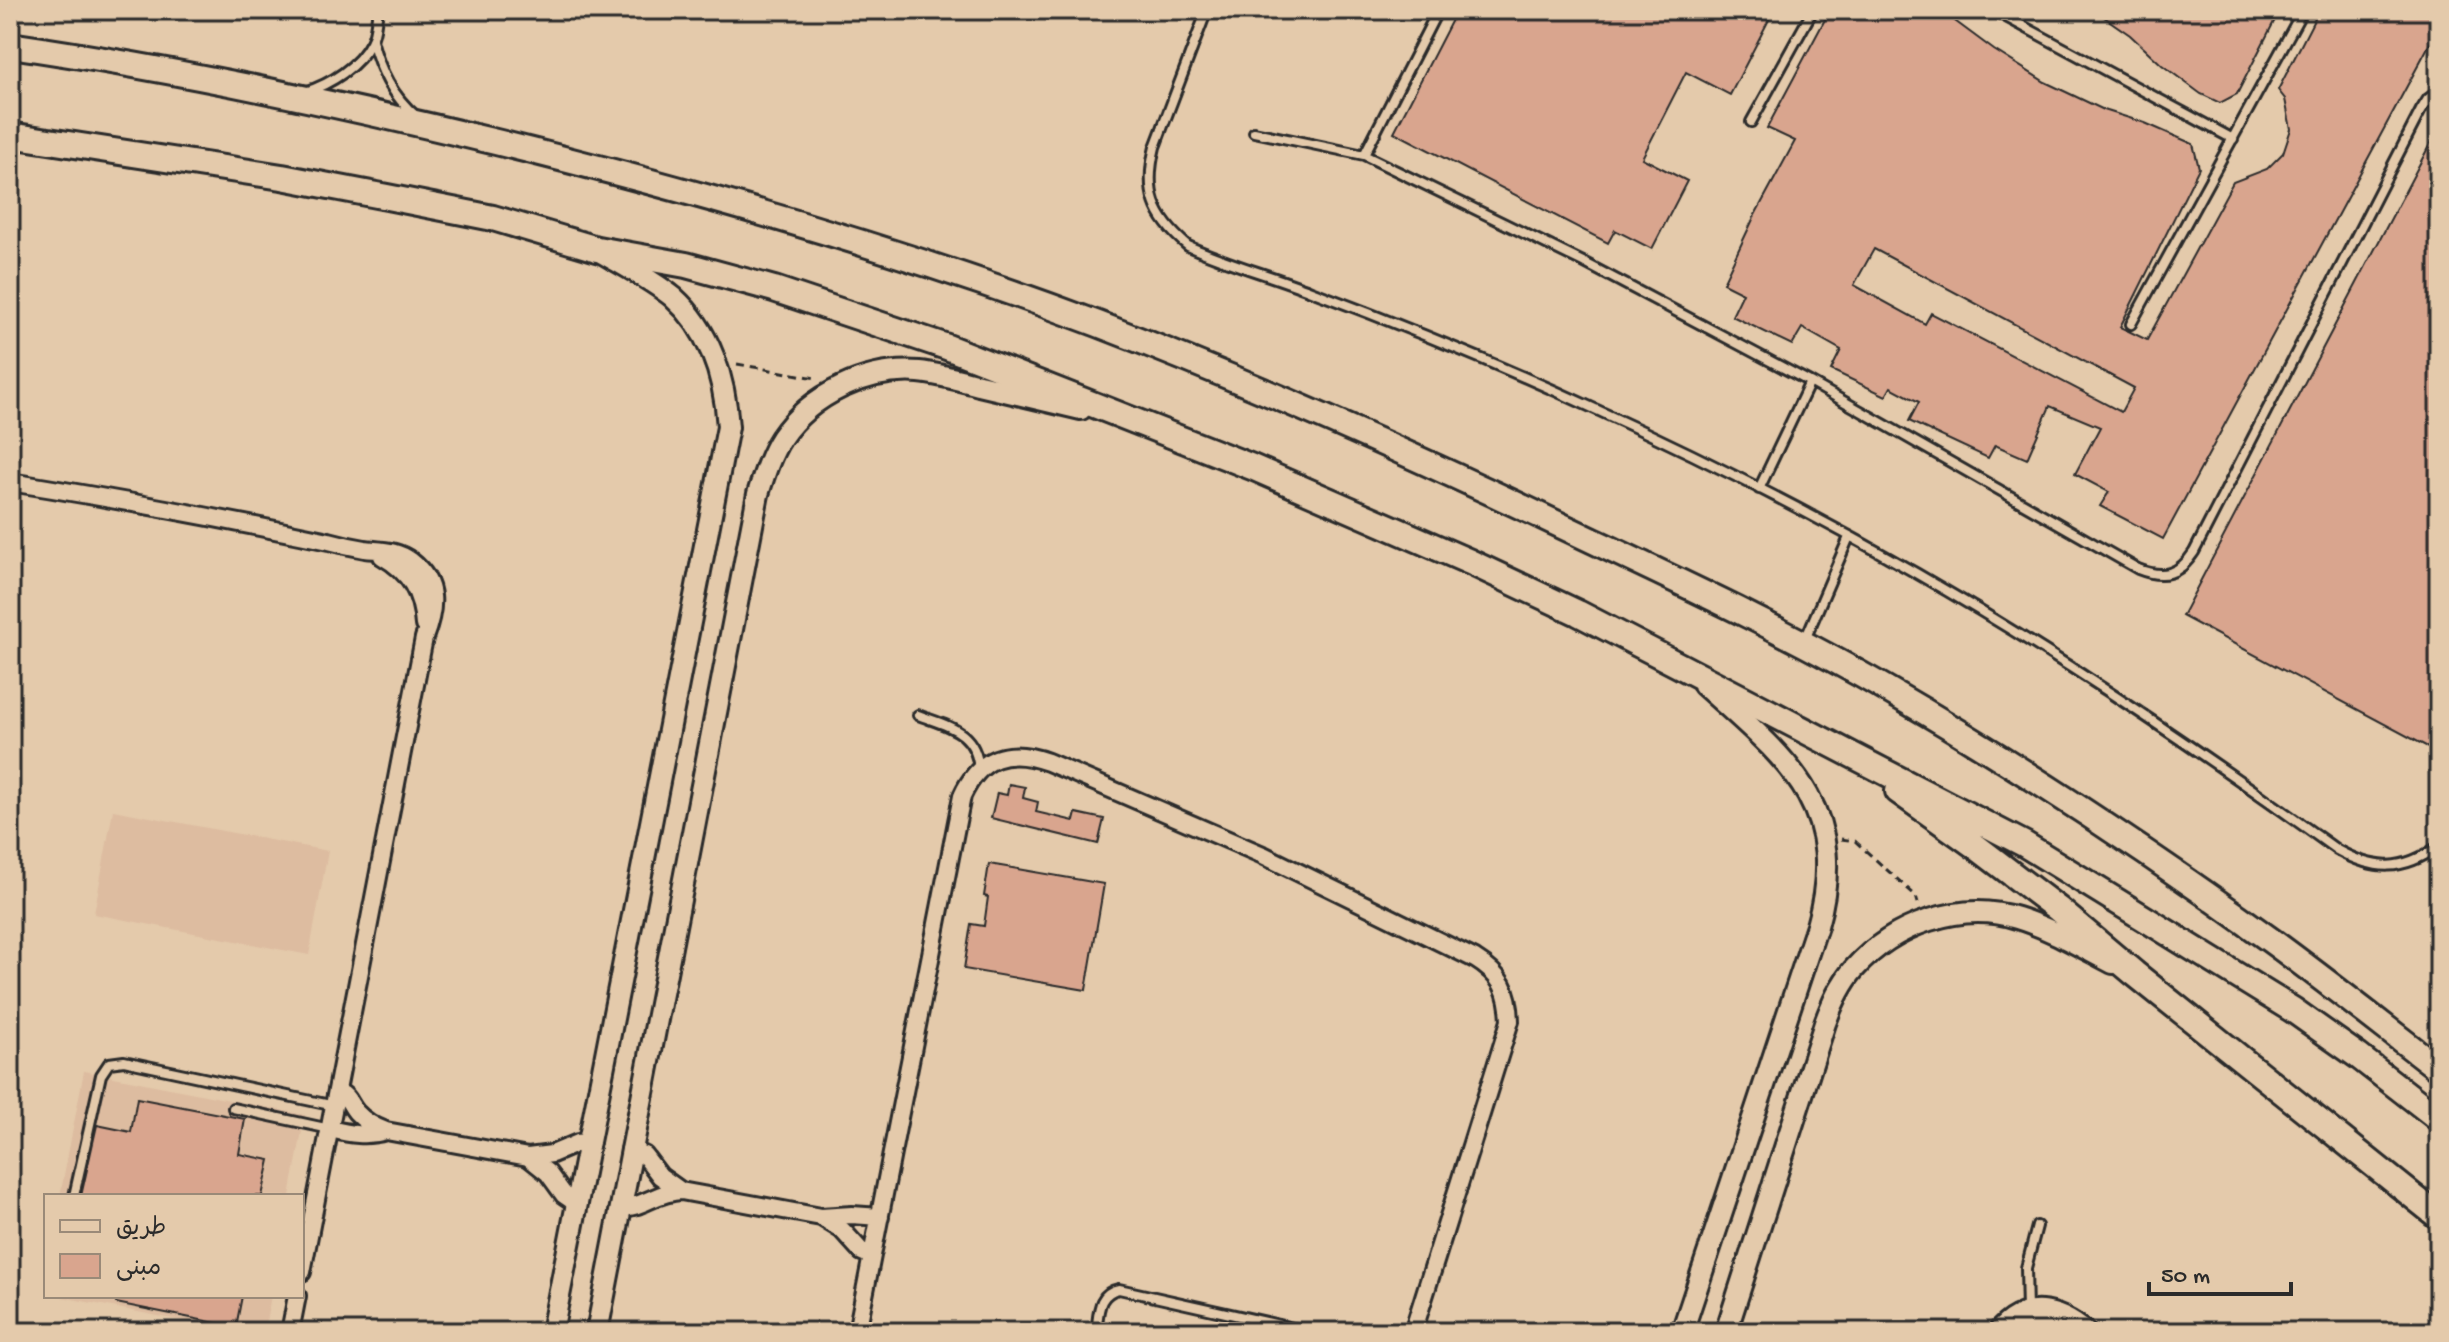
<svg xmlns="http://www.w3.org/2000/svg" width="2449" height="1342" font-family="'Gochi Hand','Playpen Sans Arabic',sans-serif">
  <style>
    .built { fill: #ddbca0 }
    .building { fill: #d9a58e; stroke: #2b2b2b; stroke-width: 2; fill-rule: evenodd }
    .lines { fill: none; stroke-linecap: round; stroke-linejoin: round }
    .service-casing { stroke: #2b2b2b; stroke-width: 14 }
    .minor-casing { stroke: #2b2b2b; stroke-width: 22 }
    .tertiary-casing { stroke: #2b2b2b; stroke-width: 26 }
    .primary-casing { stroke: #2b2b2b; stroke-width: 30 }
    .path { stroke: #2b2b2b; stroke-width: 3; stroke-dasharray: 8 6; stroke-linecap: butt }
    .service { stroke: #e4caab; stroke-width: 8 }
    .minor { stroke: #e4caab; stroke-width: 16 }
    .tertiary { stroke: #e4caab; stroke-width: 20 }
    .primary { stroke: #e4caab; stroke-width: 24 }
  </style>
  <rect width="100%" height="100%" fill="#e4caab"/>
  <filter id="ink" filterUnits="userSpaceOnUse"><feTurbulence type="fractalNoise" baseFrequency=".0125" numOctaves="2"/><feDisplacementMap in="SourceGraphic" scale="16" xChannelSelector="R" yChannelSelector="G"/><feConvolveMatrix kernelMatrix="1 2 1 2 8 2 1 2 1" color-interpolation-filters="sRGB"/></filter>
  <g filter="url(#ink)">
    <!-- built -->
    <path class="built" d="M 113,810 L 328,851 L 309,955 L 94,914 Z
      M 84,1071 L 305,1115 L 290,1196 L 60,1196 Z
      M 57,1296 L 271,1296 L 264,1332 L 239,1332 Z"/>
    <!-- building -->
    <path class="building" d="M 1457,10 L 1774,10 L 1730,95 L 1686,72 L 1642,158 L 1687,181 L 1652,249 L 1615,230 L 1608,243 L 1394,132 Z
      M 1830,10 L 1940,10 L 1994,50 L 2045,82 L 2104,110 L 2145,123 L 2193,144 L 2199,168 L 2120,327 L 2147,340 L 2233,182 L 2267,169 L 2283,153 L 2291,129 L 2285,99 L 2278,90 L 2319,10 L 2439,10 L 2439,39 L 2434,36 L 2163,539 L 2100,506 L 2109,492 L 2075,474 L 2100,427 L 2050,406 L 2027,459 L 1995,445 L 1988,458 L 1909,421 L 1919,402 L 1891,387 L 1886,396 L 1831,370 L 1841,350 L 1802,328 L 1792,345 L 1732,316 L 1743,293 L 1723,283 L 1755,215 L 1795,141 L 1767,128 ZM 1874,249 L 2134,388 L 2121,412 L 1931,313 L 1925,324 L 1854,285 Z
      M 2094,10 L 2280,10 L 2237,94 L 2220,103 L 2201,94 L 2162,65 L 2130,35 Z
      M 2439,127 L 2439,753 L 2182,616 Z
      M 1009,784 L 1025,787 L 1023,798 L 1038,802 L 1036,812 L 1074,821 L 1076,813 L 1104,819 L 1098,844 L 991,818 L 997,793 L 1007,795 Z
      M 989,864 L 1104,884 L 1086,990 L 964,969 L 971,924 L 984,926 L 988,897 L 984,896 Z
      M 137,1098 L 245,1119 L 239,1154 L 270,1160 L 262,1196 L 81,1196 L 97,1125 L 131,1132 Z
      M 117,1296 L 242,1296 L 236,1327 L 116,1303 Z"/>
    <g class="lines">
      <!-- service casing -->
      <g class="service-casing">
        <path id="service" d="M 1207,10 L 1155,147 C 1144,191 1153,217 1188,246 C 1228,264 1270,275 1311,291 C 1407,327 1502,366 1595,409 C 1760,484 1920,570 2072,668 C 2162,726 2250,787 2337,850 C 2375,871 2402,872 2439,846
          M 1993,10 L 2233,139
          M 372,40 C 380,70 392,96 417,117
          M 305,92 C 331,84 359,66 371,42 C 376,33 376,20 378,10
          M 1751,122 L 1813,10
          M 1254,132 L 1364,155 L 1583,262 L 1810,382 L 2138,569 C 2163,579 2179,575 2194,552 L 2421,110 L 2428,99 L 2439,91
          M 1364,155 L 1438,10
          M 2131,324 L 2303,10
          M 1759,489 L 1810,382
          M 1804,642 L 1849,537
          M 918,715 C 950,727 976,731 979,770
          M 233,1108 L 330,1129
          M 74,1196 L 101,1075 L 109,1063 L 124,1061 L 335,1106
          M 2027,1311 L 2026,1268 L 2037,1226
          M 1096,1332 C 1099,1314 1097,1293 1119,1289 L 1311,1332"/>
      </g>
      <!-- minor casing -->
      <g class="minor-casing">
        <path id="minor" d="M 10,482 C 117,499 223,519 329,541 C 340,544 353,547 365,549 C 382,551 396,550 411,561 C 439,583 435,609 424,638 L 302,1272
          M 382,556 C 410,572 422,593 424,625
          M 338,1092 C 349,1096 349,1104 356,1112 C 365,1122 375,1127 386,1131 L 528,1157 L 552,1154 L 578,1143 L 591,1141
          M 330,1129 C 351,1134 366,1137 386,1131
          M 630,1150 L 644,1155 L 660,1176 L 681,1191
          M 528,1157 L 548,1173 L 564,1195 L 577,1204
          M 621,1208 C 642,1208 656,1192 681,1191 L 821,1217 L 852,1215 L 880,1217
          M 821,1217 L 842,1230 L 862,1252 L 871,1256
          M 290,1332 L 297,1296
          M 857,1332 L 962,796 C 980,757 1007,747 1048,762 L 1263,855 L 1475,959 C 1501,975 1509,990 1510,1021 L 1413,1332
          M 1996,1332 C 2024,1298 2059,1307 2088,1332
          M 2014,1332 C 2036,1319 2056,1322 2078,1331"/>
      </g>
      <!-- tertiary casing -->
      <g class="tertiary-casing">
        <path id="tertiary" d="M 552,1332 L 728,427 C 725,379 710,330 673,297 C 652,280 627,267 603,253
          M 597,1332 L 758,494 C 764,475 770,455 781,438 C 811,394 867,368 919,372 C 939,374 960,380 979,385 C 1013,393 1047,401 1081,409
          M 1682,1332 L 1817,926 C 1851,806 1785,758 1704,685
          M 1726,1332 L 1825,1023 C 1832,1004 1840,985 1854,969 C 1893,925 1960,900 2017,918 C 2050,928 2082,947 2113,963"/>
      </g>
      <!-- primary casing -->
      <g class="primary-casing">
        <path id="primary" d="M 10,45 C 174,69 335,103 496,142 C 700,192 902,250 1098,324 C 1249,382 1395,447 1541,516 C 1658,572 1776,625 1888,690 C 2019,766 2146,850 2269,939 C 2327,981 2383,1026 2439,1069
          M 10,135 L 282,177 L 387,197 L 493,218 L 597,249 L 686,265 L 774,289 L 947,347 L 1252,467 L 1470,562 L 1578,613 L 2024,844 L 2293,1010 L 2358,1056 L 2439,1119
          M 1898,791 L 1978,848 L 2058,909 L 2134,973 L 2439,1217"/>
      </g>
      <!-- path -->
      <path class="path" d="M 737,364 L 816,378
        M 1841,839 L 1855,841 L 1916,896 L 1918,903"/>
      <!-- service -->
      <use href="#service" class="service"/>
      <!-- minor -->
      <use href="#minor" class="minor"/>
      <!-- tertiary -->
      <use href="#tertiary" class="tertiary"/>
      <!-- primary -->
      <use href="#primary" class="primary"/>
    </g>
  </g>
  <!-- margin -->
  <rect width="2449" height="1342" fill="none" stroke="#e4caab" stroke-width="40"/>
  <rect x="20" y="20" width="2409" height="1302" fill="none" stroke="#2b2b2b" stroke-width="3" filter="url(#ink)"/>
  <!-- legend -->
  <rect x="44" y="1194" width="260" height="104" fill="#e4caab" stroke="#9a8a78" stroke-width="2"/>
  <rect x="60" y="1220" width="40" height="12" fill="#e4caab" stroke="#9a8a78" stroke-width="2"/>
  <text x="116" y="1234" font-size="24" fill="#2b2b2b">طريق</text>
  <rect x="60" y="1254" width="40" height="24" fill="#d9a58e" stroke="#9a8a78" stroke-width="2"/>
  <text x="116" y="1274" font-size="24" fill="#2b2b2b">مبنى</text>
  <!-- scale -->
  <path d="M2149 1282v12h142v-12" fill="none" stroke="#2b2b2b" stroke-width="4"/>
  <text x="2161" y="1282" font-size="24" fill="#2b2b2b" stroke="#e4caab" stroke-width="6" paint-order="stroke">50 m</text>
</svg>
